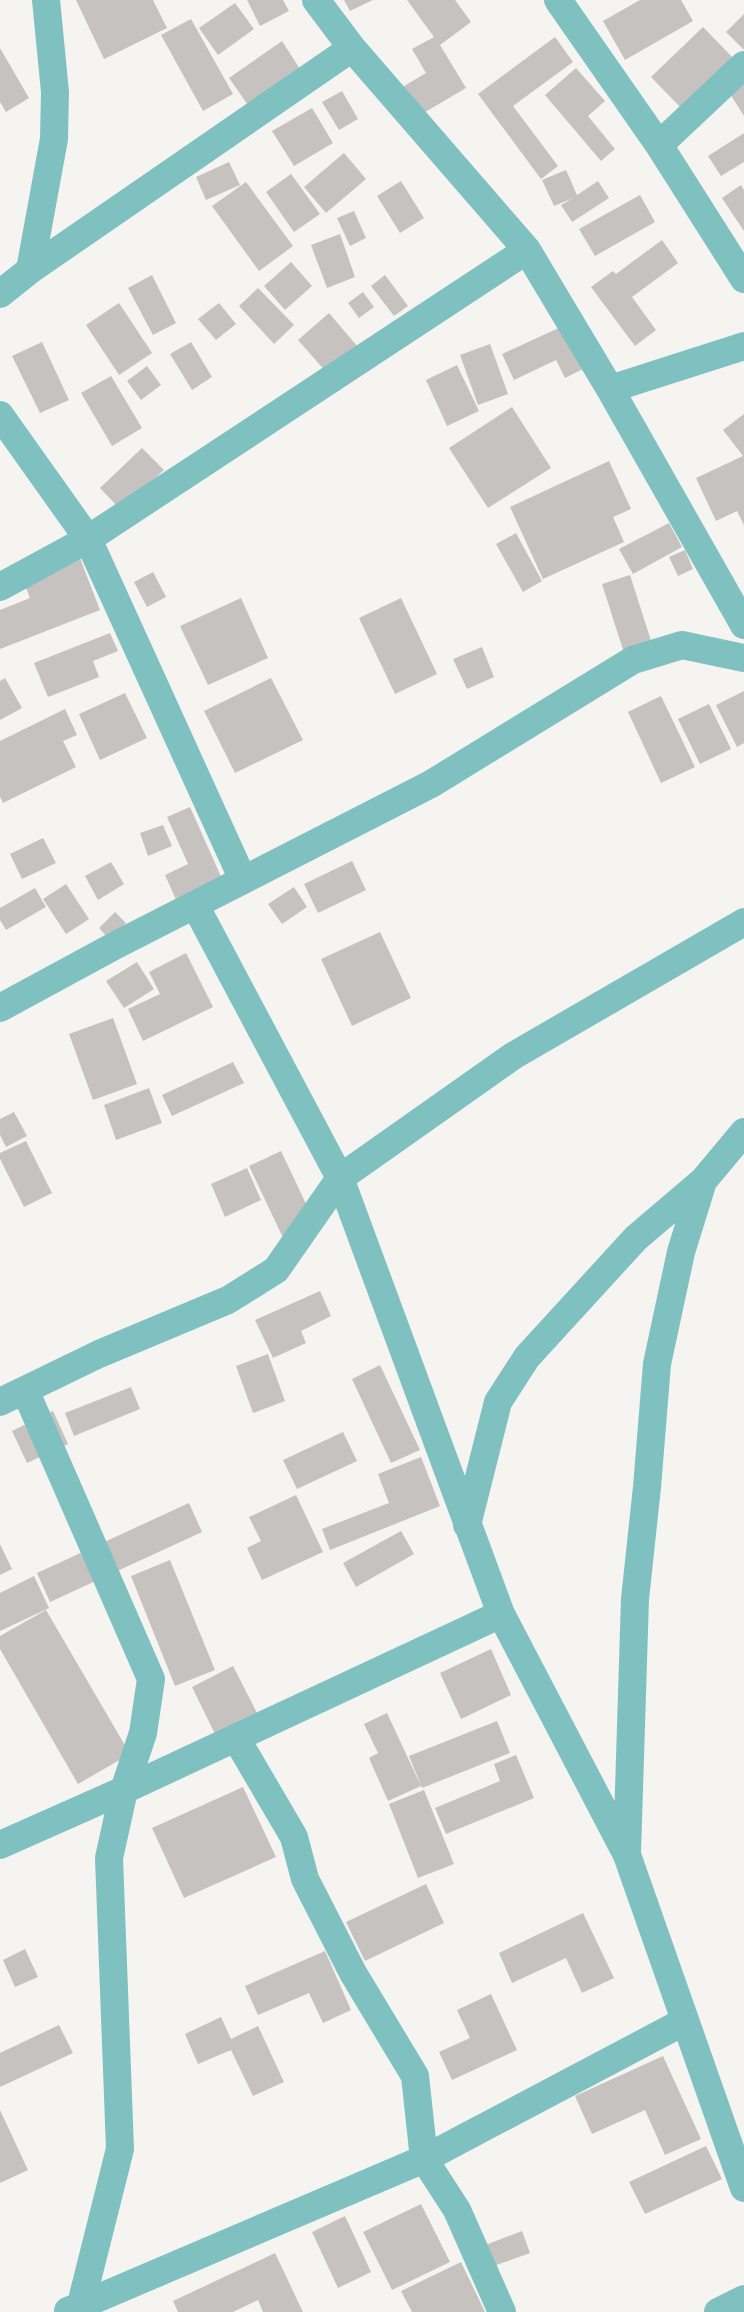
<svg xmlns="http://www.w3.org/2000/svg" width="744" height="2312" font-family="'Public Sans',sans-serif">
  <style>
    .building { fill: #c5c2c0 }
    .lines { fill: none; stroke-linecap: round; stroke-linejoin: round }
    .street { stroke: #7fc1c0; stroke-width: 28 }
  </style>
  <rect width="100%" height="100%" fill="#f6f4f1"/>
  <!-- building -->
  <path class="building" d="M 76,0 L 153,0 L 167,28 L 104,59 Z
    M 247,0 L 283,0 L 289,11 L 260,26 Z
    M 344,0 L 373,0 L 350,11 Z
    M 407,0 L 455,0 L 471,22 L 440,45 L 466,88 L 415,118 L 399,89 L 426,73 L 412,49 L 434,37 Z
    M 640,0 L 681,0 L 693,21 L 625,60 L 603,21 Z
    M 235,3 L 254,29 L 218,55 L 199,28 Z
    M 744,14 L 744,50 L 726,32 Z
    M 191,19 L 233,94 L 203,111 L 161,35 Z
    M 703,27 L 736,61 L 684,111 L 651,77 Z
    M 555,37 L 573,62 L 513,106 L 558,166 L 541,179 L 478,94 Z
    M 282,41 L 300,69 L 248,105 L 229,78 Z
    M 0,48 L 29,98 L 6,112 L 0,102 Z
    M 576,68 L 605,101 L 588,116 L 615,149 L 601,161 L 545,95 Z
    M 744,78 L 744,116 L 727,89 Z
    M 342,91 L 358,119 L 339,130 L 322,102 Z
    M 312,108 L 333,143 L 294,166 L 272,131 Z
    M 744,133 L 744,162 L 721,176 L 708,156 Z
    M 344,153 L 366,179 L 326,213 L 304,187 Z
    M 229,162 L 240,185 L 206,200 L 196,177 Z
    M 566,170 L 577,195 L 598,181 L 609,198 L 572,222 L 561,205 L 573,198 L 554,206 L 542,180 Z
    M 291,174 L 320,214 L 294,232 L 266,192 Z
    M 401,181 L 424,218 L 400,233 L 377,196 Z
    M 246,182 L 293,246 L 259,271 L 212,206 Z
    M 741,185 L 744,190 L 744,231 L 722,198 Z
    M 640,195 L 655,222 L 595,256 L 579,229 Z
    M 354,211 L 366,238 L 350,246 L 337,218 Z
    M 340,234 L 355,277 L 327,288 L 311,245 Z
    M 662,240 L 678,263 L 632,297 L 656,330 L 635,346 L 591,287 L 613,271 L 616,274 Z
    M 291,262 L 312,286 L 285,310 L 264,286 Z
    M 152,275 L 176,323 L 153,335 L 128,288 Z
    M 385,275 L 408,306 L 394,316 L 371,286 Z
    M 258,288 L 294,325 L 274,344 L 239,306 Z
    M 363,292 L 374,307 L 359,318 L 348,303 Z
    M 119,303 L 152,353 L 119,375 L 86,325 Z
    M 219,303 L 236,324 L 216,340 L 198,319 Z
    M 329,313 L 358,347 L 327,373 L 298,340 Z
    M 563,326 L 583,369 L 565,378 L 556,360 L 514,380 L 502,354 Z
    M 42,342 L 69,400 L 40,413 L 12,356 Z
    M 191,342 L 212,377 L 192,390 L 170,354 Z
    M 490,344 L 508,394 L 478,405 L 460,355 Z
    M 457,365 L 479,411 L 447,426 L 426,380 Z
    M 147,366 L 161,385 L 141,400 L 127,381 Z
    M 111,376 L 142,428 L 112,446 L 81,393 Z
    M 512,407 L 551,468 L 488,508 L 449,448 Z
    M 744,414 L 744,525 L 737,511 L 716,521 L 696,478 L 743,456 L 723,430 Z
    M 142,448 L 164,470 L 121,510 L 100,488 Z
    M 609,461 L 631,509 L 613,517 L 624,542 L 543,579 L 510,507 Z
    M 669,523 L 682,547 L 633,574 L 619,549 Z
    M 516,533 L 542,581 L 523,592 L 496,544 Z
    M 685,550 L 693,569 L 678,576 L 669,557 Z
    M 80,558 L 100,610 L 0,649 L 0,610 L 30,598 L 23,580 Z
    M 153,572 L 166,597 L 147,607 L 134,582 Z
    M 630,575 L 653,647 L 625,656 L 602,584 Z
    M 241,598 L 268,658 L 208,685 L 180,626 Z
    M 401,598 L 437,674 L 395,694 L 359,618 Z
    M 110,633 L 118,651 L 93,661 L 99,677 L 48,697 L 34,663 Z
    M 482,647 L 494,677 L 467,689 L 453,659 Z
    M 5,678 L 22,708 L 0,720 L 0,681 Z
    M 271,678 L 303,740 L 235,773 L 204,711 Z
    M 744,691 L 744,743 L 737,747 L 716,705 Z
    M 125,693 L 147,738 L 100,760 L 79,714 Z
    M 661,696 L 695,767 L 661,783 L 628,712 Z
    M 709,704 L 731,749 L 700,764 L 678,719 Z
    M 65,709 L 77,735 L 63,741 L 76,767 L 3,803 L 0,797 L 0,741 Z
    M 190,807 L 223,881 L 177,902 L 165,875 L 188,864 L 167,817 Z
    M 163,825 L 172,846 L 148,856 L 140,833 Z
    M 43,838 L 56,863 L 22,879 L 10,854 Z
    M 352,861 L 366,890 L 318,913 L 304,884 Z
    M 111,862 L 124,884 L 98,900 L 85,876 Z
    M 66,884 L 89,919 L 66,934 L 43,899 Z
    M 294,887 L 307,907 L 282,924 L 268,904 Z
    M 35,888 L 46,907 L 6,930 L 0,920 L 0,908 Z
    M 115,912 L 126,923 L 109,939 L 99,928 Z
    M 380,932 L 411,998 L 352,1026 L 321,959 Z
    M 186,953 L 213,1007 L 143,1041 L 128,1009 L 160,994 L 149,972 Z
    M 137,962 L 154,989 L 124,1008 L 106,981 Z
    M 113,1018 L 137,1084 L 93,1100 L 69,1034 Z
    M 233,1062 L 244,1083 L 172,1116 L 162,1095 Z
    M 149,1088 L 162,1123 L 116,1140 L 104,1105 Z
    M 14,1112 L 27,1136 L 6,1147 L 0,1135 L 0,1119 Z
    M 26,1141 L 52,1193 L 24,1207 L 0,1159 L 0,1153 Z
    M 281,1151 L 317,1227 L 285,1242 L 249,1166 Z
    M 247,1168 L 261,1200 L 225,1217 L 211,1184 Z
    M 320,1291 L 331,1316 L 301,1331 L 306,1343 L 273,1358 L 255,1320 Z
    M 268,1354 L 285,1401 L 253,1413 L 236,1366 Z
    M 380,1365 L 420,1450 L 391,1463 L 352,1379 Z
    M 131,1387 L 140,1409 L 74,1436 L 65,1413 Z
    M 53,1411 L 68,1444 L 27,1463 L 12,1431 Z
    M 343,1432 L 357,1461 L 297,1489 L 283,1460 Z
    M 421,1457 L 440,1506 L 330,1550 L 322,1529 L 389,1503 L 378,1474 Z
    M 296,1495 L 323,1552 L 262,1580 L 247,1548 L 261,1541 L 249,1517 Z
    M 189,1503 L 202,1532 L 50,1602 L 37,1573 Z
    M 401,1531 L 414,1554 L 356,1587 L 343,1563 Z
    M 0,1544 L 12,1569 L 0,1575 Z
    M 170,1560 L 215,1670 L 175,1686 L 131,1576 Z
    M 34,1576 L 49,1608 L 0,1631 L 0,1593 Z
    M 46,1610 L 130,1754 L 78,1784 L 0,1649 L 0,1636 Z
    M 491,1649 L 511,1695 L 461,1719 L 440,1673 Z
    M 233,1666 L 257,1713 L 215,1734 L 192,1687 Z
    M 387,1713 L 421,1786 L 388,1801 L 369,1758 L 378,1753 L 364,1724 Z
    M 497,1721 L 510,1753 L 422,1788 L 409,1756 Z
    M 516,1755 L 534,1798 L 446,1834 L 435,1808 L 500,1781 L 494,1764 Z
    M 243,1787 L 276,1857 L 184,1898 L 152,1828 Z
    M 424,1790 L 454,1864 L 418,1878 L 389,1804 Z
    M 426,1884 L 444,1923 L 365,1961 L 346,1922 Z
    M 583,1913 L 614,1978 L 582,1993 L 566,1958 L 512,1983 L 499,1953 Z
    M 25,1949 L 38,1977 L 15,1987 L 3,1960 Z
    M 325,1951 L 351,2010 L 323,2023 L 309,1993 L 258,2015 L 245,1986 Z
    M 491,1994 L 517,2050 L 452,2080 L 439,2052 L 470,2038 L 457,2010 Z
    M 221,2017 L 231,2039 L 258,2026 L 284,2082 L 253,2096 L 231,2050 L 198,2064 L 185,2034 Z
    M 59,2025 L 73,2053 L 0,2087 L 0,2053 Z
    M 663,2056 L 701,2139 L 665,2155 L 645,2110 L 592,2134 L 575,2096 Z
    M 0,2110 L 28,2170 L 0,2183 Z
    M 706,2146 L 722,2179 L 645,2214 L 629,2182 Z
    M 421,2204 L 450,2262 L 392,2290 L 363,2232 Z
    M 345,2216 L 371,2272 L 338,2288 L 312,2232 Z
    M 522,2231 L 530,2253 L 491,2267 L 483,2246 Z
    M 275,2253 L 303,2312 L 263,2312 L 258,2300 L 233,2312 L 178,2312 L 173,2301 Z
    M 461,2262 L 485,2312 L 412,2312 L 401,2291 Z"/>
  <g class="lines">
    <!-- street -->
    <path class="street" d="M 316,0 L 352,48 L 527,250 L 610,389 L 744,625
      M 558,0 L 659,145 L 744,279
      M 659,145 L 744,65
      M 30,270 L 54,139 L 55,92 L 46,0
      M 0,294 L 30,270 L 352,48
      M 610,389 L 744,346
      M 0,415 L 88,539 L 243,880
      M 0,587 L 88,539 L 527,250
      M 195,905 L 340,1178 L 501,1614 L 627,1855 L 744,2188
      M 0,1008 L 116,945 L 431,784 L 633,660 L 682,645 L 744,658
      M 25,1390 L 151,1679 L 143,1733 L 124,1790 L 109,1858 L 120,2149 L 79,2312
      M 0,1402 L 99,1354 L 228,1300 L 276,1270 L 340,1178 L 513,1056 L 744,922
      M 467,1525 L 498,1402 L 527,1357 L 636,1238 L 703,1181 L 744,1132
      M 236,1738 L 294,1837 L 305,1879 L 353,1973 L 415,2076 L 424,2159 L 457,2210 L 502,2312
      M 0,1845 L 124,1790 L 501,1614
      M 627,1853 L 635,1599 L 647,1487 L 657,1364 L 681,1252 L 703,1181
      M 68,2311 L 424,2159 L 685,2021
      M 718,2312 L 744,2299"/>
  </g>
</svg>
